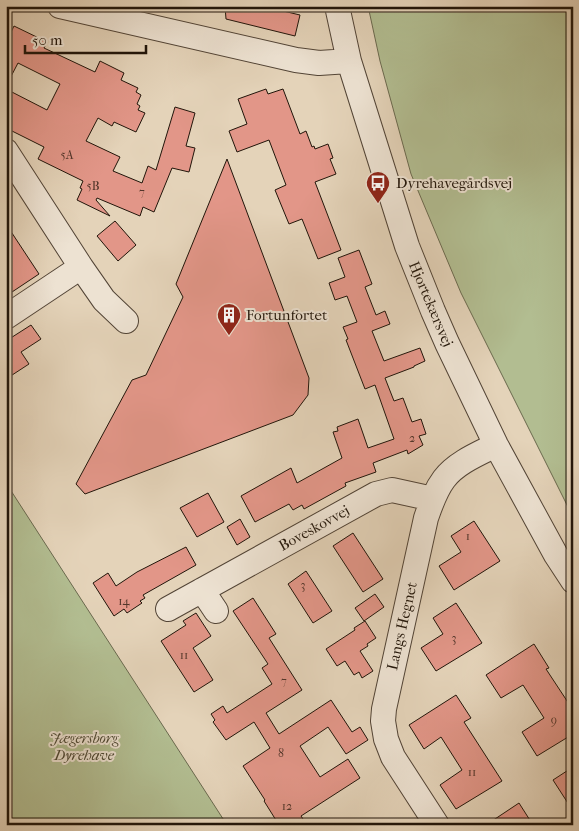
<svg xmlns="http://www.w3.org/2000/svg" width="579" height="831" font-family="'IM FELL French Canon',serif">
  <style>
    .green { fill: #b2bd91; stroke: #6a694e }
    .building { fill: #e29688; stroke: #21150a }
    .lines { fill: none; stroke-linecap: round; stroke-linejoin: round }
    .minor-casing { stroke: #524436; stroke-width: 26 }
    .minor { stroke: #ede2d2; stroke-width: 24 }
    .labels { text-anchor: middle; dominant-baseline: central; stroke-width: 4; stroke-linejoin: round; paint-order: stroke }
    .number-label { font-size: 12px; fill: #51352a }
    .poi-label { font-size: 15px; fill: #21150a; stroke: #ede2d2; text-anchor: start }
    .street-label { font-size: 15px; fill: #21150a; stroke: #ede2d2 }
    .park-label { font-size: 15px; font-style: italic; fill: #4c4732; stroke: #ede2d2 }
  </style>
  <rect width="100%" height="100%" fill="#e4d3b9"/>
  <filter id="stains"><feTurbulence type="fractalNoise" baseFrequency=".004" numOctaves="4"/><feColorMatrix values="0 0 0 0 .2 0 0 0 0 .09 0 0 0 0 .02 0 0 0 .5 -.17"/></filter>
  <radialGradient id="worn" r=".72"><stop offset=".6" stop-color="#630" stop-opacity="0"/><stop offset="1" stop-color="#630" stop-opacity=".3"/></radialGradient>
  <!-- green -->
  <path class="green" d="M 368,6 L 573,6 L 573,517 L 461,293 L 411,174 L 380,61 Z
    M 6,483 L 227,825 L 6,825 Z"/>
  <!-- building -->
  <path class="building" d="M 225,6 L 262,6 L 300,15 L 295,36 L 226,19 Z
    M 14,26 L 47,42 L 44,48 L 95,72 L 100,61 L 124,73 L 121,80 L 138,88 L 136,92 L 141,95 L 137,104 L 140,106 L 138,110 L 145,113 L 136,132 L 114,122 L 112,126 L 98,118 L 86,141 L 120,157 L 113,171 L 142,183 L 148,166 L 156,170 L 175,107 L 195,113 L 186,146 L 195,148 L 189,172 L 172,168 L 154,212 L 143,207 L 140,216 L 97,198 L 96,200 L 110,216 L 77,200 L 82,189 L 80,188 L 83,181 L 38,159 L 44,147 L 6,128 L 6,89 L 47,110 L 60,84 L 18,63 L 6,86 L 6,42 Z
    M 266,89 L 268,94 L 283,89 L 300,134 L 306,131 L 312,147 L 314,146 L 315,149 L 328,144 L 333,158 L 330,159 L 336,174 L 315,182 L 341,250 L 318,259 L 302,219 L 289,224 L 275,190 L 286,185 L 269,140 L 237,152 L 229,131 L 247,124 L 238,99 Z
    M 227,159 L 309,378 L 308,395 L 293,415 L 85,494 L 76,484 L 132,380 L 146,375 L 183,297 L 176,284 Z
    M 115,221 L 136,245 L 118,261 L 97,236 Z
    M 6,224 L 39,274 L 6,296 Z
    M 359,250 L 372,284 L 365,287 L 376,315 L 385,311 L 390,324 L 372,331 L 384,361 L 420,348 L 425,361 L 414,366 L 414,367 L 385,378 L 394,401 L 403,398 L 412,422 L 421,419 L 426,434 L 419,436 L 423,445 L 408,454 L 407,450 L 373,463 L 376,472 L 345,483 L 346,486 L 304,509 L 302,505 L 293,510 L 289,504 L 255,522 L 241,496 L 291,468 L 297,483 L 342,458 L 333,432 L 338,431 L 337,427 L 358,419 L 368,448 L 394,439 L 375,385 L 365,389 L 346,340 L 348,339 L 343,327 L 357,322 L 347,296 L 335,300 L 329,283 L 345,277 L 338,258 Z
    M 31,325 L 41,339 L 21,352 L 29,364 L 6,379 L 6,341 Z
    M 208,493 L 224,522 L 197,537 L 180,508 Z
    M 240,519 L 250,537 L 237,545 L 227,527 Z
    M 474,521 L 500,561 L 454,590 L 439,566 L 461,552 L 451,536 Z
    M 353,533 L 383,579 L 363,592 L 333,546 Z
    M 186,547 L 196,565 L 143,595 L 145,598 L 140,601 L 142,603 L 127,613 L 124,609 L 114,616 L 93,583 L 108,573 L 116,586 L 137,572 Z
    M 306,571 L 332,611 L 313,623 L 288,584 Z
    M 375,594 L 384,607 L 364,621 L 355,608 Z
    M 253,598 L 276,634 L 269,638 L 302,690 L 266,713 L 279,734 L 331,700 L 352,732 L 360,727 L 368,740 L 346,754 L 328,727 L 300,746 L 320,777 L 348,759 L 360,778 L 301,816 L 307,825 L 279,825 L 264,801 L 265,800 L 243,766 L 270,748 L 254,722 L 226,740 L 213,722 L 215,720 L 211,714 L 223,706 L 227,713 L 272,684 L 262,668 L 268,664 L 233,611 Z
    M 456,603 L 482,643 L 436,671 L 421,648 L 443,634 L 433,618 Z
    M 196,613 L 211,636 L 193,648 L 213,680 L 194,692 L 161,641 L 186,625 L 183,621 Z
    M 365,621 L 376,638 L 367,644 L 368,646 L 360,651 L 373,671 L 362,678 L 359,672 L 354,675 L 345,661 L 337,666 L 326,649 L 355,630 L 354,628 Z
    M 534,644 L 549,668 L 546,669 L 573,710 L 573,734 L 537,756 L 522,732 L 544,718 L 523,685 L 501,698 L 486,675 Z
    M 456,695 L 471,718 L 464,722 L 502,781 L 456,809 L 440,785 L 462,770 L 441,737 L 424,749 L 409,725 Z
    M 573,767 L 573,811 L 553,780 Z
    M 519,803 L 533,825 L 486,825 Z"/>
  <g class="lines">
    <!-- minor casing -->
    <g class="minor-casing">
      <path id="minor" d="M 60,6 L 296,60 L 319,63 L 349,61
        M 337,6 L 349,61 L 407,246 L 433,311 L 447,343 L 496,445 L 556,555 L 573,581
        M 6,151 L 81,267 L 6,317
        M 81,267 L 104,300 L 126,321
        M 202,590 L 216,611
        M 168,609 L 376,494 L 392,490 L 433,499
        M 437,825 L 393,757 L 386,739 L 383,721 L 384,709 L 426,518 C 431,504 435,491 444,479 C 456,463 478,454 496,445"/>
    </g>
    <!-- minor -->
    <use href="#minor" class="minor"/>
  </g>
  <!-- icons -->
  <defs>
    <g id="bus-pin" transform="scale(1.25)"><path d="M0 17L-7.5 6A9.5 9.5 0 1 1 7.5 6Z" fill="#8f2418" stroke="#ede2d2"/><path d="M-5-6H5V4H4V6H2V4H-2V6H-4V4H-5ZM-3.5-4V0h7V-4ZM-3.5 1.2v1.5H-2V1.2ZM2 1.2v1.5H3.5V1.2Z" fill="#fff"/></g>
    <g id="building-pin" transform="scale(1.25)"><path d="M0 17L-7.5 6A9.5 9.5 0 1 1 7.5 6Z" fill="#8f2418" stroke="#ede2d2"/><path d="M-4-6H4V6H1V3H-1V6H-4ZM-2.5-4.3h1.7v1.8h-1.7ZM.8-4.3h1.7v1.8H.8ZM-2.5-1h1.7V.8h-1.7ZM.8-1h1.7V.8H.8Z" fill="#fff"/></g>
  </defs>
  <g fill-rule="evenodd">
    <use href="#bus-pin" x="378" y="183"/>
    <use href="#building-pin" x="229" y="315"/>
  </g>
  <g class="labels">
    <!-- number labels -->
    <g class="number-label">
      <text x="67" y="155">5A</text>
      <text x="93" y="186">5B</text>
      <text x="142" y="192">7</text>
      <text x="412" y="438">2</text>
      <text x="468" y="536">1</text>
      <text x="303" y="585">3</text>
      <text x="124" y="601">14</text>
      <text x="454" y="638">3</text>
      <text x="184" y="655">11</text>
      <text x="284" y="681">7</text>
      <text x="554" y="720">9</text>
      <text x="281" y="753">8</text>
      <text x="472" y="772">11</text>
      <text x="287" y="806">12</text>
    </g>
    <!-- poi labels -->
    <g class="poi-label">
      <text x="396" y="183">Dyrehavegårdsvej</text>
      <text x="246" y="315">Fortunfortet</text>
    </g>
    <!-- street labels -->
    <g class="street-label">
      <text transform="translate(431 304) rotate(67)">Hjortekærsvej</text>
      <text transform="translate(314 528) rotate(-29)">Boveskovvej</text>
      <text transform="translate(402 626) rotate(-77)">Langs Hegnet</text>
    </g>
    <!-- park labels -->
    <g class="park-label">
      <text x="84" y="738">Jægersborg<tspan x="84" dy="17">Dyrehave</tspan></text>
    </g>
  </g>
  <!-- margin -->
  <rect width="579" height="831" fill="none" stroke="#e4d3b9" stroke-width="25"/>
  <rect x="8" y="8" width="564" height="816" fill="none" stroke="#21150a" stroke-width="2.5"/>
  <rect x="12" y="12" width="554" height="806" fill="none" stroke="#21150a"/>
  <!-- scale -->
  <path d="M25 45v8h121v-8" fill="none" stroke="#21150a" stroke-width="2.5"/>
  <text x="32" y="45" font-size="15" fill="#21150a" stroke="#ede2d2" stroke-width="4" paint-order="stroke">50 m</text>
  <rect width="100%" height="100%" filter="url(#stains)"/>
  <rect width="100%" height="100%" fill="url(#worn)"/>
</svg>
